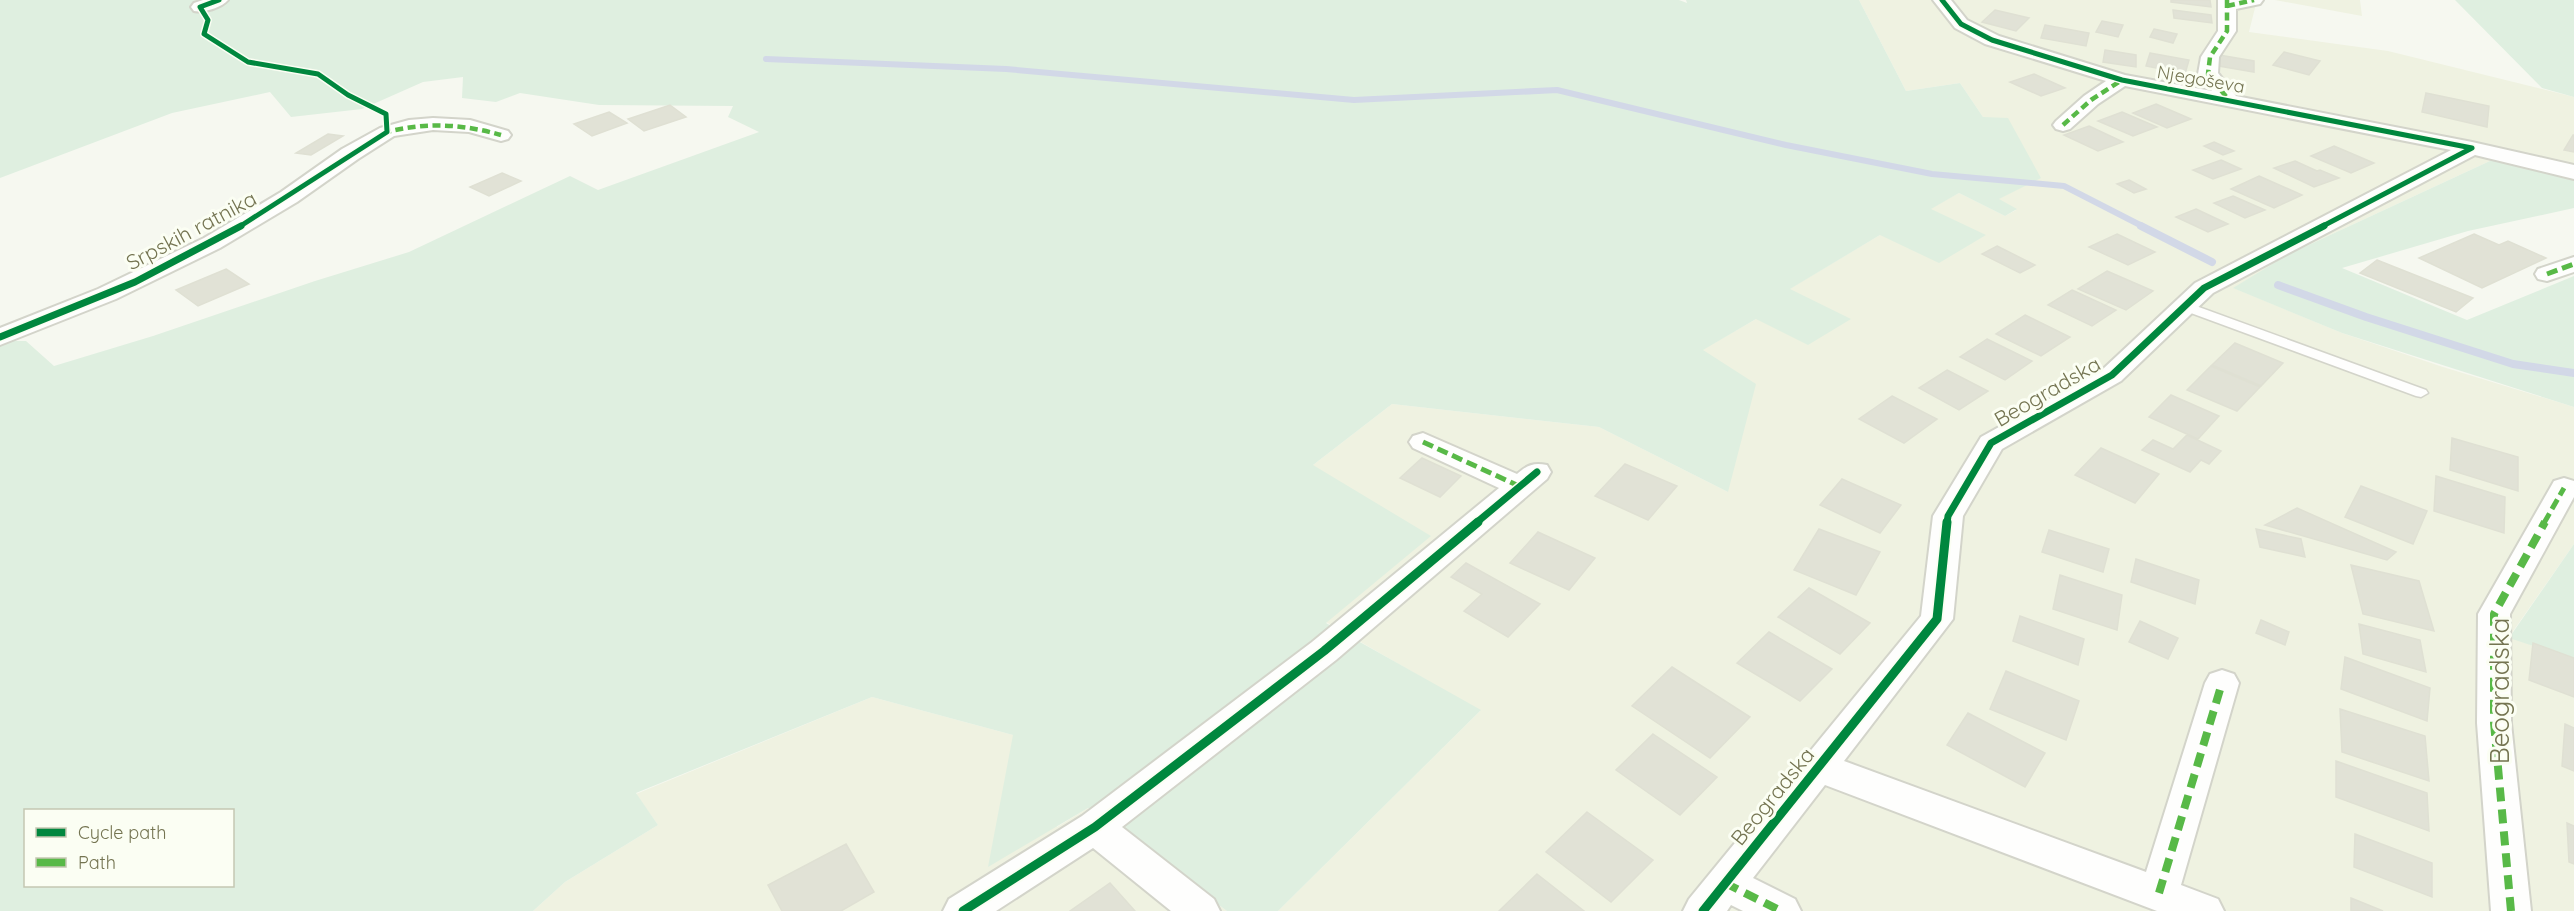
<svg xmlns="http://www.w3.org/2000/svg" width="2574" height="911" font-family="Quicksand,sans-serif">
  <style>
    .residential { fill: #eff2e1 }
    .green { fill: #dfefe0; fill-rule: evenodd }
    .lines { fill: none; stroke-linecap: round; stroke-linejoin: round }
    .stream-far1 { stroke: #d2d8e7; stroke-width: 6 }
    .stream { stroke: #d2d8e7; stroke-width: 8 }
    .building { fill: #e1e2d6; stroke: #dfe0d3; stroke-width: 1.5 }
    .service-casing { stroke: #d3d4ca; stroke-width: 3 }
    .minor-casing { stroke: #d3d4ca; stroke-width: 4 }
    .service { fill: #fefefd; fill-rule: evenodd }
    .minor { fill: #fefefd; fill-rule: evenodd }
    .quiet-far2 { stroke: #58b947; stroke-width: 4.5; stroke-dasharray: 8 4.5; stroke-linecap: butt }
    .quiet-far1 { stroke: #58b947; stroke-width: 5; stroke-dasharray: 11 5; stroke-linecap: butt }
    .quiet { stroke: #58b947; stroke-width: 8; stroke-dasharray: 14 8; stroke-linecap: butt }
    .cycleway-far2-casing { stroke: #fbfef3; stroke-width: 8 }
    .cycleway-far1-casing { stroke: #fbfef3; stroke-width: 10 }
    .cycleway-casing { stroke: #fbfef3; stroke-width: 13 }
    .cycleway-far2 { stroke: #00873e; stroke-width: 5 }
    .cycleway-far1 { stroke: #00873e; stroke-width: 7 }
    .cycleway { stroke: #00873e; stroke-width: 9 }
    .labels { text-anchor: middle; dominant-baseline: central; stroke-width: 6; stroke-linejoin: round; paint-order: stroke }
    .far-street-label { font-size: 18px; fill: #747451; stroke: #fbfef3 }
    .street-label { font-size: 21px; fill: #747451; stroke: #fbfef3 }
    .near-street-label { font-size: 26px; fill: #747451; stroke: #fbfef3 }
  </style>
  <rect width="100%" height="100%" fill="#f6f8f0"/>
  <!-- residential -->
  <path class="residential" d="M 1859,0 L 2257,0 L 2249,32 L 2388,51 L 2574,97 L 2574,176 L 2492,160 L 2287,255 L 2234,288 L 2342,333 L 2443,367 L 2574,407 L 2574,544 L 2509,637 L 2574,659 L 2574,911 L 1278,911 L 1480,711 L 1326,622 L 1313,465 L 1392,404 L 1599,427 L 1728,492 L 1702,350 L 1756,319 L 1789,289 L 1880,235 L 1959,193 L 2005,216 L 2016,210 L 1998,199 L 1983,117 L 1960,83 L 1906,91 Z
    M 2275,0 L 2360,0 L 2362,16 Z
    M 872,697 L 1013,735 L 1057,827 L 1088,808 L 1227,911 L 533,911 L 565,882 L 658,825 L 636,794 Z"/>
  <!-- green -->
  <path class="green" d="M 0,0 L 1679,0 L 1687,3 L 1686,0 L 1859,0 L 1906,91 L 1960,83 L 1983,117 L 2008,118 L 2041,178 L 1999,199 L 2017,209 L 2005,216 L 1959,193 L 1931,209 L 1986,235 L 1939,263 L 1880,235 L 1790,289 L 1851,319 L 1808,345 L 1756,319 L 1703,350 L 1756,384 L 1728,492 L 1599,427 L 1392,404 L 1313,465 L 1431,536 L 1326,623 L 1481,710 L 1278,911 L 1227,911 L 1088,808 L 988,867 L 1013,735 L 872,697 L 636,793 L 658,825 L 565,882 L 533,911 L 0,911 L 0,341 L 26,341 L 54,366 L 153,336 L 315,281 L 409,252 L 570,176 L 598,190 L 759,132 L 728,117 L 733,106 L 599,105 L 520,93 L 496,102 L 462,98 L 463,77 L 423,82 L 362,109 L 291,117 L 270,92 L 172,113 L 0,178 ZM 26,810 L 232,810 L 232,886 L 26,886 Z
    M 2455,0 L 2574,0 L 2574,97 L 2542,88 Z
    M 2492,160 L 2574,176 L 2574,208 L 2468,231 L 2342,268 L 2467,320 L 2574,276 L 2574,407 L 2342,333 L 2233,288 L 2287,255 Z
    M 2574,544 L 2574,659 L 2509,638 Z"/>
  <g class="lines">
    <!-- stream-far1 -->
    <path class="stream-far1" d="M 766,59 L 1006,69 L 1354,100 L 1557,90 L 1786,145 L 1932,174 L 2064,186 L 2144,227"/>
    <!-- stream -->
    <path class="stream" d="M 2141,226 L 2212,262
      M 2278,285 L 2366,317 L 2513,364 L 2574,373"/>
  </g>
  <!-- building -->
  <path class="building" d="M 2171,0 L 2210,0 L 2211,7 L 2171,2 Z
    M 1995,10 L 2029,18 L 2016,31 L 1982,22 Z
    M 2173,10 L 2211,15 L 2212,23 L 2174,18 Z
    M 2102,21 L 2123,25 L 2118,37 L 2096,32 Z
    M 2045,25 L 2089,33 L 2086,46 L 2041,38 Z
    M 2154,29 L 2177,34 L 2173,43 L 2150,37 Z
    M 2105,50 L 2136,55 L 2136,67 L 2103,62 Z
    M 2284,52 L 2320,61 L 2309,75 L 2273,65 Z
    M 2150,53 L 2189,60 L 2185,74 L 2146,66 Z
    M 2219,55 L 2254,61 L 2254,72 L 2219,66 Z
    M 2034,74 L 2065,88 L 2041,96 L 2010,82 Z
    M 2426,93 L 2489,106 L 2487,127 L 2422,112 Z
    M 2156,104 L 2191,119 L 2167,128 L 2133,113 Z
    M 670,105 L 686,117 L 644,131 L 628,119 Z
    M 609,112 L 627,123 L 592,136 L 574,124 Z
    M 2122,112 L 2157,127 L 2133,136 L 2098,121 Z
    M 2089,126 L 2123,142 L 2098,151 L 2064,135 Z
    M 328,134 L 343,136 L 311,155 L 296,153 Z
    M 2573,135 L 2574,135 L 2574,152 L 2564,150 Z
    M 2214,142 L 2234,151 L 2223,155 L 2204,146 Z
    M 2334,146 L 2374,163 L 2351,173 L 2311,156 Z
    M 2221,160 L 2241,169 L 2213,179 L 2193,170 Z
    M 2295,161 L 2317,171 L 2320,170 L 2339,178 L 2314,187 L 2274,168 Z
    M 502,173 L 521,181 L 489,196 L 470,187 Z
    M 2259,176 L 2302,195 L 2274,208 L 2231,189 Z
    M 2129,180 L 2146,189 L 2134,193 L 2117,184 Z
    M 2233,196 L 2265,210 L 2245,218 L 2214,203 Z
    M 2196,209 L 2228,224 L 2208,232 L 2176,217 Z
    M 2117,234 L 2155,252 L 2128,265 L 2089,247 Z
    M 2474,234 L 2499,245 L 2508,241 L 2546,258 L 2482,288 L 2419,258 Z
    M 1997,246 L 2035,265 L 2020,273 L 1982,254 Z
    M 2377,260 L 2473,298 L 2456,312 L 2360,273 Z
    M 226,269 L 249,284 L 198,306 L 176,290 Z
    M 2107,271 L 2153,291 L 2126,310 L 2078,289 Z
    M 2072,290 L 2116,310 L 2092,326 L 2048,305 Z
    M 2025,315 L 2070,337 L 2041,356 L 1996,334 Z
    M 1987,339 L 2032,361 L 2005,380 L 1960,357 Z
    M 2235,343 L 2283,363 L 2261,386 L 2212,365 Z
    M 2211,366 L 2260,387 L 2237,411 L 2187,390 Z
    M 1947,370 L 1988,391 L 1959,410 L 1919,388 Z
    M 2171,395 L 2219,416 L 2198,439 L 2149,417 Z
    M 1892,396 L 1937,419 L 1904,443 L 1859,419 Z
    M 2187,435 L 2221,451 L 2209,464 L 2201,460 L 2190,472 L 2142,450 L 2153,440 L 2173,449 Z
    M 2452,438 L 2518,457 L 2518,491 L 2450,470 Z
    M 2101,448 L 2159,474 L 2135,503 L 2075,475 Z
    M 1422,458 L 1461,476 L 1440,497 L 1400,478 Z
    M 1625,464 L 1677,486 L 1648,520 L 1595,496 Z
    M 2436,476 L 2505,497 L 2504,533 L 2434,511 Z
    M 1842,479 L 1901,505 L 1880,533 L 1820,505 Z
    M 2361,486 L 2427,511 L 2413,544 L 2345,517 Z
    M 2297,508 L 2396,552 L 2387,560 L 2265,525 Z
    M 1819,529 L 1880,552 L 1856,595 L 1794,570 Z
    M 2256,529 L 2301,539 L 2305,557 L 2260,547 Z
    M 2049,530 L 2109,549 L 2103,572 L 2042,552 Z
    M 1538,532 L 1595,558 L 1569,590 L 1510,563 Z
    M 2136,559 L 2199,580 L 2195,604 L 2131,582 Z
    M 1466,563 L 1540,604 L 1508,637 L 1464,611 L 1482,594 L 1451,577 Z
    M 2351,565 L 2419,581 L 2434,631 L 2363,614 Z
    M 2060,575 L 2122,595 L 2117,630 L 2053,609 Z
    M 1809,588 L 1870,623 L 1840,654 L 1778,617 Z
    M 2020,616 L 2084,639 L 2078,665 L 2013,641 Z
    M 2261,620 L 2289,632 L 2285,645 L 2256,633 Z
    M 2140,621 L 2178,638 L 2168,659 L 2129,642 Z
    M 2359,624 L 2420,640 L 2426,672 L 2363,654 Z
    M 1769,632 L 1832,669 L 1800,701 L 1737,663 Z
    M 2533,643 L 2574,658 L 2574,697 L 2529,680 Z
    M 2345,657 L 2430,688 L 2427,721 L 2341,689 Z
    M 1672,667 L 1750,717 L 1710,758 L 1632,706 Z
    M 2006,671 L 2079,701 L 2066,740 L 1990,709 Z
    M 2340,709 L 2425,736 L 2429,781 L 2342,752 Z
    M 1968,713 L 2045,753 L 2025,787 L 1947,745 Z
    M 2565,724 L 2574,728 L 2574,771 L 2562,766 Z
    M 1653,734 L 1717,777 L 1680,815 L 1616,770 Z
    M 2336,761 L 2427,793 L 2429,831 L 2336,797 Z
    M 1587,812 L 1653,860 L 1611,902 L 1546,852 Z
    M 2567,823 L 2574,826 L 2574,864 L 2569,862 Z
    M 2355,834 L 2432,863 L 2432,897 L 2354,867 Z
    M 846,844 L 874,892 L 841,911 L 782,911 L 768,885 Z
    M 1537,874 L 1584,911 L 1499,911 Z
    M 1110,883 L 1135,911 L 1070,911 Z
    M 2351,898 L 2383,911 L 2351,911 Z"/>
  <g class="lines">
    <!-- service casing -->
    <g class="service-casing">
      <path id="service" d="M 2185,302 L 2426,390 L 2428,393 L 2421,397 L 2416,396 L 2180,309 L 2178,306 Z"/>
    </g>
    <!-- minor casing -->
    <g class="minor-casing">
      <path id="minor" d="M 203,0 L 228,0 C 221,8 204,13 194,11 L 191,7 L 194,3 Z
        M 1933,0 L 1951,0 L 1967,20 L 1999,36 L 2125,75 L 2212,91 L 2198,74 L 2201,57 L 2218,31 L 2218,0 L 2263,0 L 2260,4 L 2236,9 L 2236,31 L 2219,57 L 2218,73 L 2236,96 L 2472,142 L 2574,165 L 2574,179 L 2475,155 L 2213,293 L 2121,381 L 2002,449 L 1963,516 L 1953,619 L 1844,761 L 2146,872 L 2205,683 L 2210,674 L 2222,670 L 2234,674 L 2239,683 L 2181,885 L 2218,899 L 2224,911 L 2157,911 L 1825,785 L 1753,878 L 1795,899 L 1801,911 L 1743,911 L 1731,905 L 1727,911 L 1683,911 L 1689,899 L 1921,616 L 1933,516 L 1981,437 L 2103,369 L 2195,283 L 2451,150 L 2125,86 L 2098,104 L 2070,129 L 2063,131 L 2056,129 L 2053,125 L 2056,121 L 2084,96 L 2106,81 L 1985,44 L 1955,28 Z
        M 433,118 L 470,120 L 508,131 L 511,135 L 508,139 L 501,141 L 469,132 L 433,130 L 394,136 L 358,159 L 297,202 L 220,248 L 116,299 L 0,345 L 0,328 L 98,289 L 204,238 L 281,192 L 342,149 L 380,128 L 409,120 Z
        M 2574,257 L 2574,272 L 2547,281 L 2538,279 L 2535,274 L 2538,269 Z
        M 1423,433 L 1517,474 C 1527,465 1534,462 1547,465 L 1551,472 L 1547,479 L 1336,660 L 1122,827 L 1214,899 L 1220,911 L 1171,911 L 1093,848 L 996,911 L 943,911 L 949,899 L 1082,816 L 1312,642 L 1499,488 L 1413,448 L 1409,442 L 1413,436 Z
        M 2564,478 L 2574,481 L 2574,497 L 2510,614 L 2511,723 L 2531,911 L 2491,911 L 2477,723 L 2478,614 L 2554,481 Z"/>
    </g>
    <!-- service -->
    <use href="#service" class="service"/>
    <!-- minor -->
    <use href="#minor" class="minor"/>
    <!-- quiet-far2 -->
    <path class="quiet-far2" d="M 2227,0 L 2227,31 L 2210,57 L 2208,74 L 2228,99
      M 2227,6 L 2254,0
      M 2063,125 L 2091,100 L 2122,80
      M 387,128 L 387,132 C 427,122 462,124 501,135"/>
    <!-- quiet-far1 -->
    <path class="quiet-far1" d="M 2547,274 L 2574,264
      M 1423,442 L 1519,486
      M 2544,523 L 2564,488"/>
    <!-- quiet -->
    <path class="quiet" d="M 1725,883 L 1781,911
      M 2159,893 L 2222,683
      M 2511,911 L 2494,723 L 2494,614 L 2545,522"/>
    <!-- cycleway-far2 casing -->
    <g class="cycleway-far2-casing">
      <path id="cycleway-far2" d="M 219,0 L 200,7 L 208,20 L 204,34 L 248,62 L 318,74 L 348,95 L 386,114 L 387,132 L 239,227
        M 1942,0 L 1961,24 L 1992,40 L 2122,80 L 2472,148
        M 2321,227 L 2472,148"/>
    </g>
    <!-- cycleway-far1 casing -->
    <g class="cycleway-far1-casing">
      <path id="cycleway-far1" d="M 0,337 L 135,282 L 241,226
        M 1476,523 L 1537,472
        M 1947,523 L 1948,516 L 1991,443 L 2112,375 L 2204,288 L 2324,226"/>
    </g>
    <!-- cycleway casing -->
    <g class="cycleway-casing">
      <path id="cycleway" d="M 963,911 L 1095,827 L 1324,651 L 1478,522
        M 1703,911 L 1937,619 L 1947,522"/>
    </g>
    <!-- cycleway-far2 -->
    <use href="#cycleway-far2" class="cycleway-far2"/>
    <!-- cycleway-far1 -->
    <use href="#cycleway-far1" class="cycleway-far1"/>
    <!-- cycleway -->
    <use href="#cycleway" class="cycleway"/>
  </g>
  <g class="labels">
    <!-- far-street labels -->
    <g class="far-street-label">
      <text transform="translate(2201 79) rotate(10)">Njegoševa</text>
    </g>
    <!-- street labels -->
    <g class="street-label">
      <text transform="translate(191 230) rotate(-28)">Srpskih ratnika</text>
      <text transform="translate(2047 391) rotate(-30)">Beogradska</text>
      <text transform="translate(1772 796) rotate(-51)">Beogradska</text>
    </g>
    <!-- near-street labels -->
    <g class="near-street-label">
      <text transform="translate(2499 691) rotate(-90)">Beogradska</text>
    </g>
  </g>
  <!-- legend -->
  <rect x="24" y="809" width="210" height="78" fill="#fbfef3" stroke="#c5c7b2" stroke-width="1.5"/>
  <rect x="36" y="828" width="30" height="9" fill="#00873e" stroke="#c5c7b2" stroke-width="1.5"/>
  <text x="78" y="839" font-size="18" fill="#747451">Cycle path</text>
  <rect x="36" y="858" width="30" height="9" fill="#58b947" stroke="#c5c7b2" stroke-width="1.5"/>
  <text x="78" y="869" font-size="18" fill="#747451">Path</text>
</svg>
